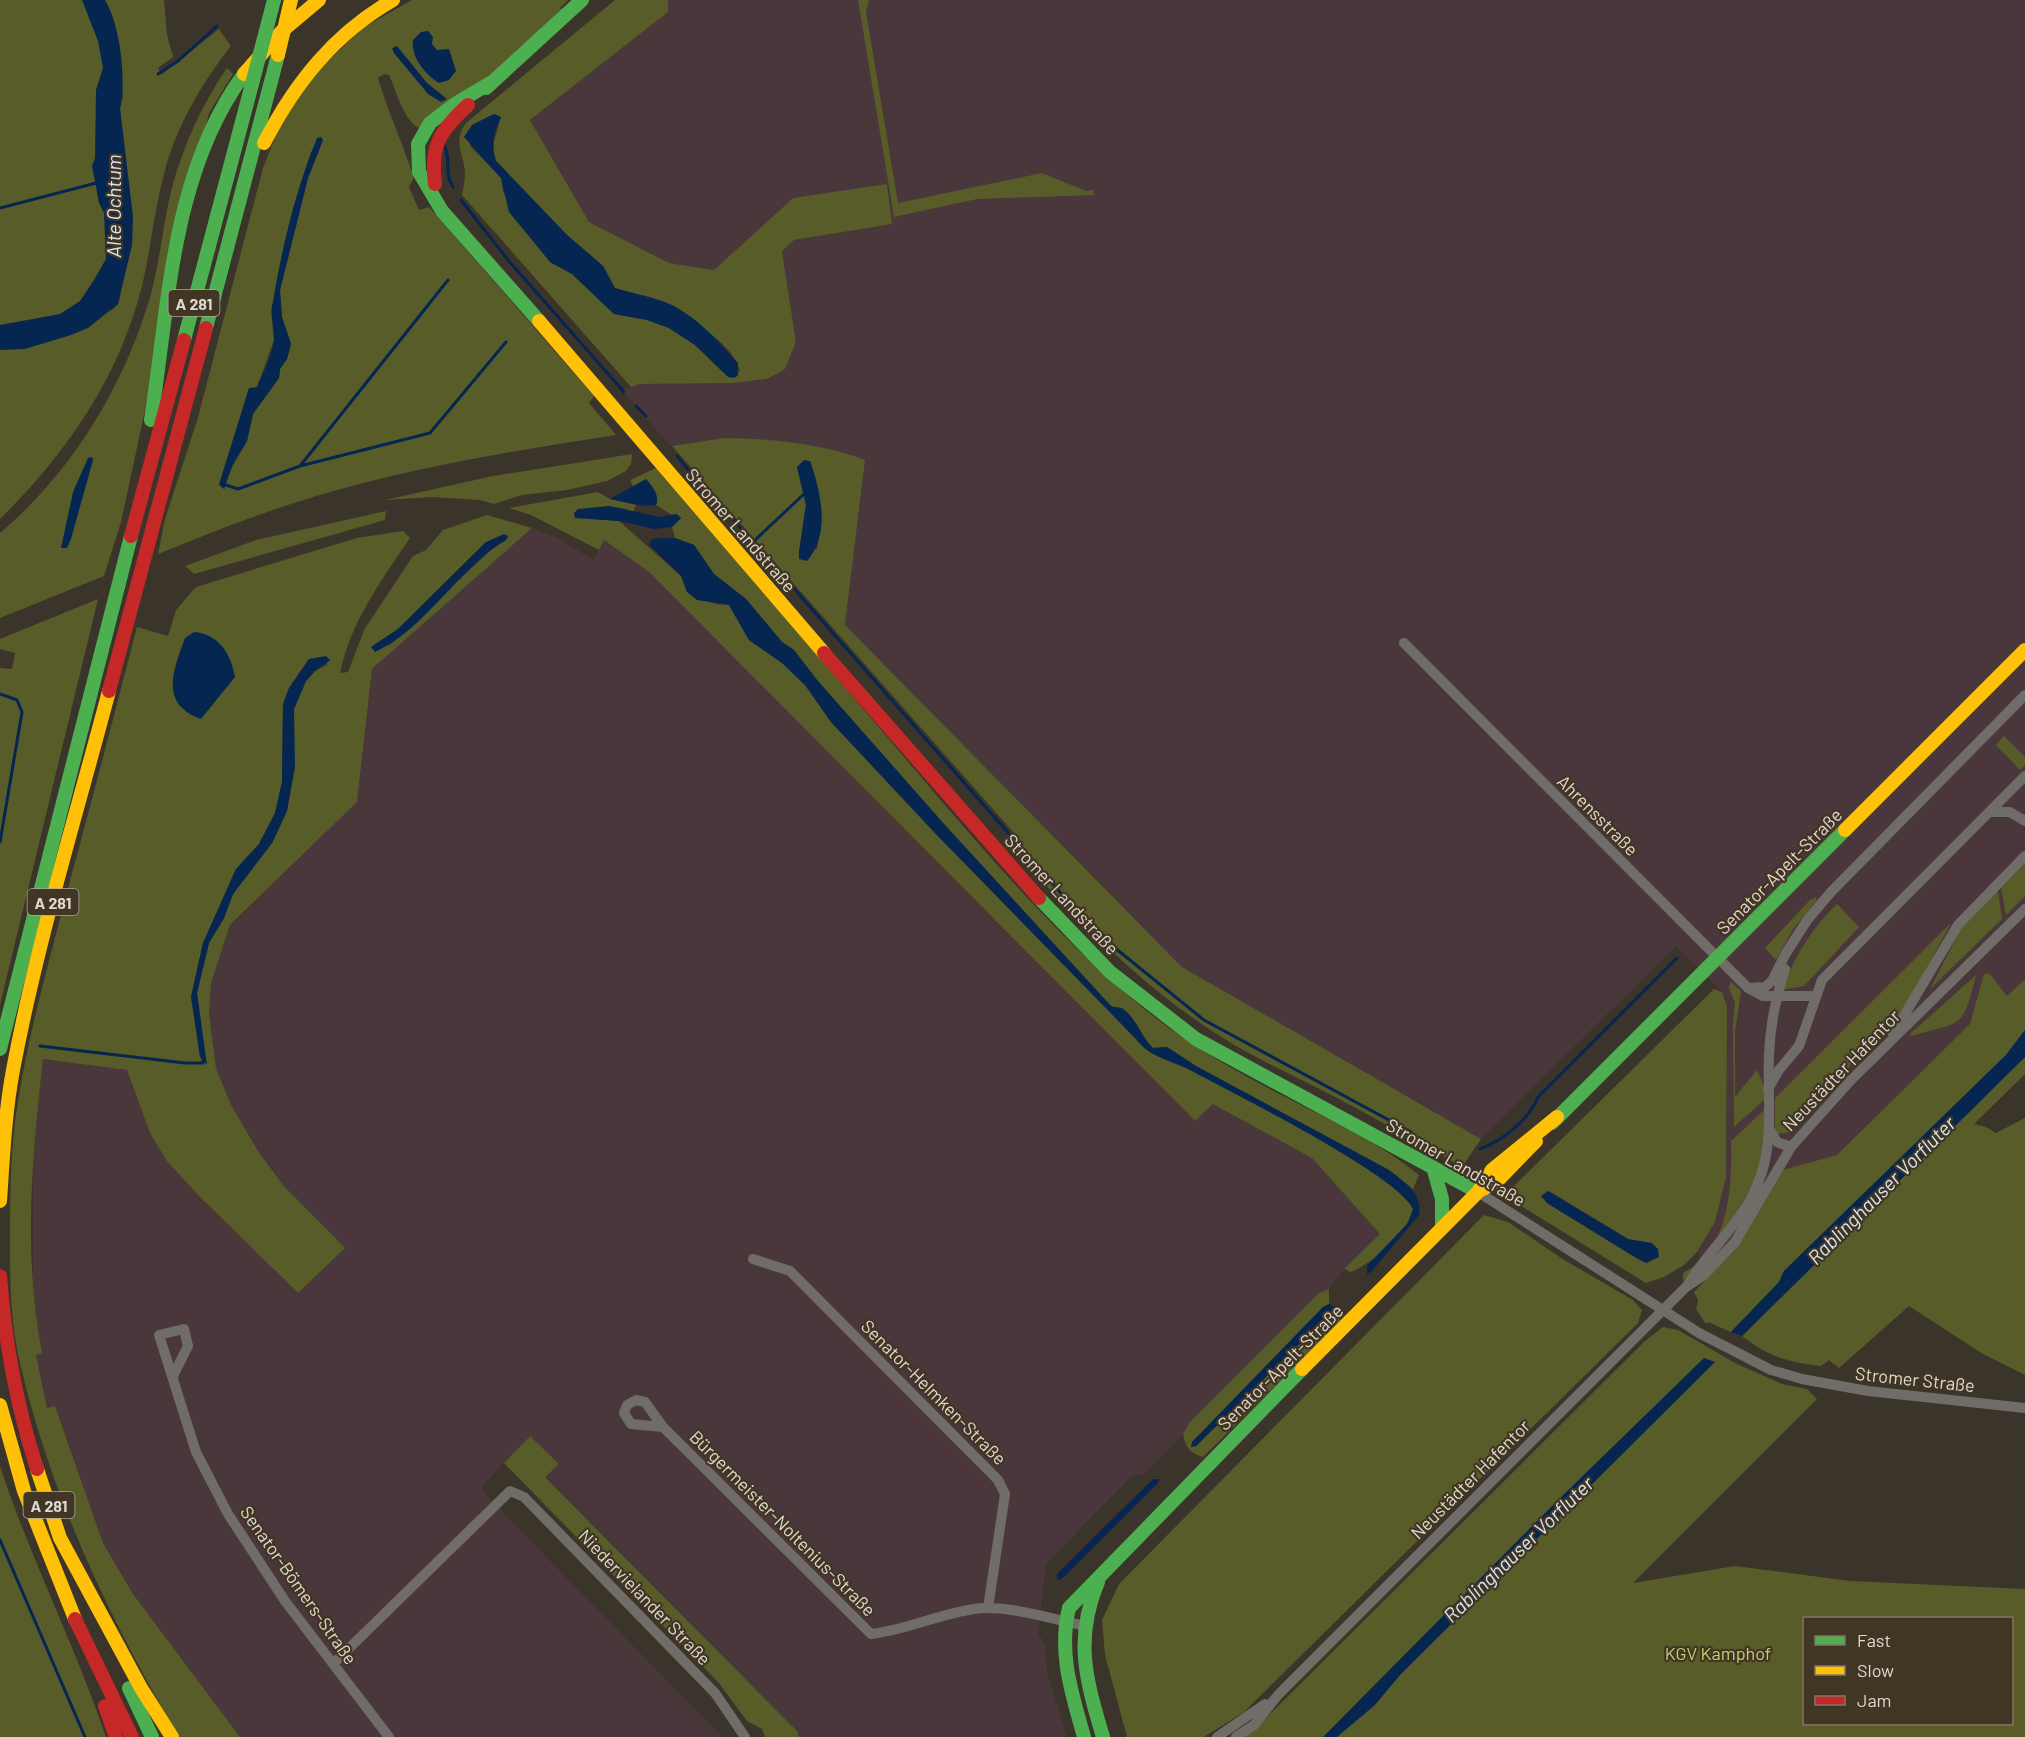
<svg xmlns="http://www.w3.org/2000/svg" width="2025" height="1737" font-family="Barlow,sans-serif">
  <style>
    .industrial { fill: #4a373b }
    .green { fill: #585c29; fill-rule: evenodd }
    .water { fill: #052651 }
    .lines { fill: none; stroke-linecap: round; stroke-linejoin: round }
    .stream { stroke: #052651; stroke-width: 3 }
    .street { stroke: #706d68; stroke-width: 10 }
    .fast { stroke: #4caf50; stroke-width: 14 }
    .slow { stroke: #ffc107; stroke-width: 14 }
    .jam { stroke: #c62828; stroke-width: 14 }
    .fast-bridge { stroke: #4caf50; stroke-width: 14 }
    .slow-bridge { stroke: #ffc107; stroke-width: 14 }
    .labels { text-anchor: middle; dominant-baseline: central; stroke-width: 4.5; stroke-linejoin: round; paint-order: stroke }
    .shield { fill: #413524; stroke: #b0a79b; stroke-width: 1.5 }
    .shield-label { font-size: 16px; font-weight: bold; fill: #e0d8ce }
    .street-label { font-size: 18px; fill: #e0d8ce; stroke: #413524 }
    .park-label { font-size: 18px; fill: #c6d06b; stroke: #413524 }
    .water-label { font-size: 20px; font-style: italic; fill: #d8e4f4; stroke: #413524 }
  </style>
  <rect width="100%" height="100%" fill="#3b342a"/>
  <!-- industrial -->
  <path class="industrial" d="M 668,0 L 2025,0 L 2025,979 L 1711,1284 L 1697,1252 L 1715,1222 L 1726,1177 L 1727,1007 L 1722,992 L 1676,946 L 1481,1139 L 1182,967 L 845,625 L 865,460 L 699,442 L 670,446 L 622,390 L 640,384 L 733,383 L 785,369 L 796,341 L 782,251 L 794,240 L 892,224 L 793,198 L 714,270 L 669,263 L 589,222 L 530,120 L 668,12 Z
    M 532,528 L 558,538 L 593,560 L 604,540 L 649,572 L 1195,1121 L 1213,1103 L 1312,1158 L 1381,1234 L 1344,1269 L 1329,1289 L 1319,1293 L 1190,1422 L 1183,1434 L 1143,1475 L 1132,1476 L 1046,1564 L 1038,1633 L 1045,1644 L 1047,1672 L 1067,1737 L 799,1737 L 797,1731 L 545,1476 L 559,1464 L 530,1436 L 483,1485 L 483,1492 L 722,1737 L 240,1737 L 133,1594 L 103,1543 L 55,1406 L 47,1408 L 36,1355 L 42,1353 L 33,1305 L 33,1150 L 43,1058 L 127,1070 L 150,1133 L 166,1160 L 199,1196 L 298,1293 L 345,1248 L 283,1185 L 258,1151 L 231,1105 L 216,1068 L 209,1013 L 211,983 L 230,926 L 357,802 L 372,669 Z"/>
  <!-- green -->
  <path class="green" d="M 0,0 L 164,0 L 167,35 L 173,57 L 158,68 L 161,75 L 219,29 L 231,46 C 201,84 176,127 164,174 C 154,211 151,249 142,286 C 119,378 66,454 0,519 ZM 116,29 L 123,97 L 120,108 L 121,292 L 118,304 L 111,311 Z
    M 412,0 L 568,0 L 560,8 L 563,11 L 492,75 L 419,128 C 404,121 396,90 389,75 L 384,74 L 378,78 C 388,112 403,144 414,178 L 409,187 L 419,210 L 429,207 L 594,396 L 589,403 L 616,435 C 520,450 423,465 330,492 C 271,509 214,531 158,554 L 165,519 L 197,421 L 263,168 L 279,127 L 315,73 L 364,27 ZM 323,140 L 308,178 L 280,290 L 282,317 L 291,344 L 287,359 L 280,369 L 279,378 L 253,414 L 247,441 L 225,479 L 219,484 L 249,389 L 257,387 L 274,340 L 271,311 L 294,210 L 311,152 Z
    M 615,0 L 668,0 L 668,12 L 530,120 L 589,222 L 669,263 L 714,270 L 793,198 L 887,184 L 892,224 L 794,240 L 782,251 L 796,342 L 785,369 L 767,379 L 733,383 L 640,384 L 631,387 L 462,195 C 464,185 466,175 464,165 C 460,148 455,139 466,123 ZM 494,114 L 501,117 L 492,148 L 496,161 L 567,235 L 603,266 L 615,288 C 651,300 730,331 740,371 L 728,376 L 695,345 L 669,328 L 647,320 L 614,314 L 572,274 L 550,262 L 503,192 L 501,178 L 470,146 L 472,125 Z
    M 858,0 L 869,0 L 866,12 L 898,203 L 1042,173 L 1086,191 L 1093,190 L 1094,195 L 977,199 L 894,217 Z
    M 227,68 L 233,74 L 209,113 L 121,522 L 104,576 L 0,618 L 0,533 C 72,472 125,385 151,294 C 160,260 163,225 171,191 C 183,146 201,106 227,68 Z
    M 725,438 C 774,439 819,443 865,460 L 845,625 L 1182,967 L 1481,1139 L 1462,1167 C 1425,1146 1388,1125 1350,1105 C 1302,1079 1251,1058 1206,1027 C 1128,974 1069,911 1006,842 L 1014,833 L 672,446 ZM 810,461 C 821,492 823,516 817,549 L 799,552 L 806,505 L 797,467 Z
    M 632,454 L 631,464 L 626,471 L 607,481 L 567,490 L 522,495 L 494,504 L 480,500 L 432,497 L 385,500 L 493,476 Z
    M 656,468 C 736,560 815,652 894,745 C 973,838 1052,934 1148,1012 C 1194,1049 1248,1078 1301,1105 C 1341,1126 1384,1146 1419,1175 L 1413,1189 L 1389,1170 L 1196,1066 L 1167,1047 L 1153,1048 C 1141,1037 1137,1019 1123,1009 C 1118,1006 1115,1009 1110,1005 L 944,824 L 817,680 L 794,650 L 782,642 L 746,599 L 714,574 L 694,545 L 675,538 L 672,527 L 681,518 L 677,514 L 672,515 L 656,505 C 660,495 652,487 646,479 L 634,488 L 630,480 Z
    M 598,492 L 610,499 L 636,505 L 633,512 C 613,503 594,507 574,513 L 580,518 L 619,521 L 681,576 L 687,592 L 716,604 L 729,605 L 749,640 L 782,663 L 805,685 L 831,722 L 935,833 L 1136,1039 C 1149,1057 1170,1060 1190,1070 C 1229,1091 1400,1175 1413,1209 C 1408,1232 1372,1264 1351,1272 L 1344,1269 L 1380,1234 L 1312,1158 L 1213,1104 L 1195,1121 L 649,572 L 604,540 L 599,550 L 531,515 L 509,508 Z
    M 386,511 L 385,520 L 194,574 L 185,566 L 256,540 Z
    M 487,515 L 532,528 L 372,669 L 357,802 L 230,925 L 211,983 L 209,1013 L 216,1068 L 231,1105 L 258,1151 L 283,1185 L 345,1248 L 298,1293 L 199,1196 L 166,1160 L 150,1133 L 127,1070 L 43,1059 C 32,1156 23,1256 42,1353 L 36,1355 L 47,1408 L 55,1406 L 103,1543 L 133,1594 L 240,1737 L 179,1737 C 110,1620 51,1497 20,1363 C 11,1326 10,1286 10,1247 C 10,1209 10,1169 14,1131 C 24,1046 49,963 70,881 C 93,796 115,712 137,627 L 168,636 L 176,610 L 196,587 L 357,538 L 403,531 L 410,538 C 381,581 351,621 340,673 L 348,672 L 364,630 L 413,556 L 426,550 L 443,530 ZM 507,540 L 493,548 L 390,645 L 371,647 L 398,629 L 486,542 ZM 328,658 L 327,665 L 315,671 L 306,681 L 294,709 L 294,767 L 287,811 L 272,843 L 233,894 L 224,918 L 209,943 L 197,993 L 206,1064 L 191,997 L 203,943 L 236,869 L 259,844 L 275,813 L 282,782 L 283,704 L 289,688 L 309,659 Z
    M 98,599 L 0,1005 L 0,668 L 12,669 L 15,653 L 0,649 L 0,639 Z
    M 2004,736 L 2025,757 L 2025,765 L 2020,770 L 1996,745 Z
    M 2025,864 L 2025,896 L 2006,915 L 2001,888 Z
    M 1998,891 L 2002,919 L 1930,989 L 1961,929 Z
    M 1816,897 L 1817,900 L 1793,929 L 1776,960 L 1765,948 L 1810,900 Z
    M 1837,904 L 1859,927 L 1804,986 L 1782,990 C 1795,956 1811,929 1837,904 Z
    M 1951,923 L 1907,1005 L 1861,1051 L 1834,1087 L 1790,1132 L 1778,1134 L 1775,1128 L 1775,1098 Z
    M 1989,973 L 2007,996 L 2025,979 L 2025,1030 L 2006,1055 L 1784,1271 L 1779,1282 L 1731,1332 L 1708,1322 L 1706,1324 L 1696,1309 L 1698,1300 L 1694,1292 L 1735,1249 L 1783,1170 L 1837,1155 L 1970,1024 L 1984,974 Z
    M 1976,975 C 1962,1030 1964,1021 1911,1036 L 1910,1034 Z
    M 1731,982 L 1741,991 L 1735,1031 L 1735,1097 L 1757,1070 L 1764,1086 L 1764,1100 L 1734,1127 L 1733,1025 L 1735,1003 L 1729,987 Z
    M 1714,989 L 1722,992 L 1727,1007 L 1726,1177 L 1715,1222 L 1697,1252 L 1684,1265 L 1664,1277 L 1646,1283 L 1518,1204 L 1512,1195 L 1512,1188 ZM 1549,1191 L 1628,1239 L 1638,1259 L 1547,1203 L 1542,1196 Z
    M 2025,1057 L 2025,1074 L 1974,1124 L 1986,1127 L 1996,1133 L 2025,1118 L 2025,1375 L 1983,1354 L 1909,1306 L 1839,1368 L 1829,1360 L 1821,1366 C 1788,1362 1769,1357 1742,1336 Z
    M 1764,1110 L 1764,1141 L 1758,1176 L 1721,1238 L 1683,1281 L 1683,1273 C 1730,1250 1732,1186 1731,1141 Z
    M 1484,1215 L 1508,1222 L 1561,1258 L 1633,1300 L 1642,1310 L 1638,1323 L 1244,1712 L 1204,1737 L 1127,1737 L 1105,1655 L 1102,1620 L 1119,1584 Z
    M 1329,1289 L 1329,1304 L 1323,1307 L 1191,1447 L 1196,1446 L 1334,1310 L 1340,1321 L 1203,1457 C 1189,1452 1186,1448 1183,1434 L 1190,1422 L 1319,1293 Z
    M 1663,1327 L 1678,1330 L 1737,1364 L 1782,1384 L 1807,1389 L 1817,1399 L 1633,1583 L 1735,1566 L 1850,1581 L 2025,1589 L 2025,1737 L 1243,1737 L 1258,1726 L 1645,1341 ZM 1804,1618 L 2012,1618 L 2012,1724 L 1804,1724 Z
    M 530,1436 L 559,1464 L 545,1477 L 797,1731 L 799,1737 L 765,1737 L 762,1729 L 747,1721 L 718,1682 L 504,1463 Z
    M 0,1466 C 30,1558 75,1645 106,1737 L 0,1737 Z"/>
  <!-- water -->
  <path class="water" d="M 82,0 L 105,0 C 120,24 127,82 120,108 L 133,217 L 132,245 L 118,304 L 88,328 L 71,335 L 25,349 L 0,350 L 0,325 L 60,314 L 80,301 L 94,280 L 106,259 L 104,213 L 99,203 L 92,166 L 95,158 L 96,90 L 103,68 L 98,41 Z
    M 428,31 L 433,37 L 432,44 L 437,50 L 449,49 L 456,71 L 449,80 L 439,83 C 425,74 411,58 413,40 L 421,32 Z
    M 397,46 L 427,83 L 447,99 L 441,102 L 428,94 L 394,53 L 392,48 Z
    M 494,114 L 501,117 C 494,132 491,145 496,161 L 567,235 L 603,266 L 615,288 C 631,293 649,296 665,302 C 696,315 716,339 738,363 L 738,375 L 734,378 L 728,377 L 695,345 L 669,328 L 647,320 L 614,314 L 572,274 L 550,262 L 509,212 L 501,178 L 464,137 L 472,125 Z
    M 321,137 L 323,140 L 308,178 L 280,290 L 282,317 L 291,344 L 287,359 L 280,369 L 279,378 L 253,414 L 247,441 L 233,464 L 224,489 L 219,485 L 249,388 L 257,387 C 263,372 273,355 274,339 C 274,326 270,315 273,302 C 282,247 296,189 317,138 Z
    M 92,457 L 93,460 L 71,539 L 67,548 L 61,548 L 73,492 L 88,458 Z
    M 804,460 L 810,461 C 821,493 831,533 807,561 L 799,559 L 799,552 L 806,505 L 797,467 Z
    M 646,479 C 652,486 660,495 656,505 L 644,506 L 610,499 Z
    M 609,506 L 660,517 L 676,514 L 681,518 L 672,527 L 654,529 L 619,521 L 575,518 L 574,513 L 578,509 Z
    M 504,534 L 508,536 L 507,539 C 457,569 427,628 375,652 L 371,647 L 398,629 L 486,542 Z
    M 660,538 L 675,538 L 694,545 L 714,574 L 746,599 L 782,642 L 794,650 L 817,680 L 944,824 L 1110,1005 C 1115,1009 1118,1006 1123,1009 C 1137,1019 1141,1037 1153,1048 L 1167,1047 L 1196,1066 L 1389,1170 C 1404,1182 1423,1193 1419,1215 L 1371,1272 L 1367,1274 L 1367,1266 L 1408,1223 L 1413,1209 C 1400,1176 1229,1091 1190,1070 C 1170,1060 1149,1057 1136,1039 L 935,833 L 831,722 L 805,685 L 782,663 L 749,640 L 729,605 L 697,600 L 687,592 L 681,576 L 649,545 L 652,539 Z
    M 194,632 C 219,634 231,654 235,677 L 201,719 C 159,704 173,671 185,638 Z
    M 326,656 L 330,660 L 315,671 L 306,681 L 294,709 L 295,767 L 287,811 L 272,843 L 233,894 L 224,918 L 209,943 L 197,993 L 207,1065 L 200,1057 L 191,997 L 203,943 L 236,869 L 259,844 L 275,813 L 282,782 L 283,704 L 289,688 L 309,659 Z
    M 2025,1030 L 2025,1057 L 1742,1336 L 1731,1332 L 1779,1282 L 1784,1271 L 2006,1055 Z
    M 1548,1191 L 1628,1239 L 1652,1243 L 1658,1249 L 1659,1257 L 1646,1263 L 1638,1259 L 1547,1203 L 1541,1196 Z
    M 1329,1304 L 1336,1307 L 1334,1310 L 1196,1446 L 1191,1447 L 1192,1442 L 1323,1307 Z
    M 1704,1358 L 1715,1362 L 1400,1675 L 1375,1705 L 1337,1737 L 1323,1737 L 1557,1501 Z
    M 1153,1479 L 1159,1479 L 1158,1483 L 1067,1574 L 1060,1580 L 1057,1579 L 1057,1574 Z"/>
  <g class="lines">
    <!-- stream -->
    <path class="stream" d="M 158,74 L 178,61 L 217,26
      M 444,145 C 452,161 443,171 453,187
      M 461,200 L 508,260 L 624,392
      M 0,208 L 100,182
      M 636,406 L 646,416
      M 677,456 L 691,473
      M 300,466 L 430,433 L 506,342
      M 700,483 L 753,542
      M 223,484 L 238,489 L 300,466 L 448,280
      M 805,493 L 753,542 L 1067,900 L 1115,948 L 1204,1020 L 1411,1132
      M 0,694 L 17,700 L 22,712 L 0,842
      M 40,1046 L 185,1063 L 203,1063 L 203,1060
      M 1480,1149 C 1502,1141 1529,1120 1538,1097 L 1677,958
      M 0,1540 L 85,1737"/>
    <!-- street -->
    <path class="street" d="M 1404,643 L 1748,988 L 1763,996 L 1815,996
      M 1991,812 L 2010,812 L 2025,821
      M 1748,988 L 1765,987 L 1772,981 L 1786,953 L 1808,919 L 1831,892 L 2025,695
      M 1893,1034 L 1958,925 L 2025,856
      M 1768,1089 L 1779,1070 L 1799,1046 L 1822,980 L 2025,776
      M 1769,1128 L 1777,1142 L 1791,1147
      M 1478,1192 L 1699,1333 L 1771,1370 L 1802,1379 L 1868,1391 L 2025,1408
      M 753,1259 L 790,1271 L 998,1480 L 1005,1494 L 988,1608
      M 1688,1284 C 1710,1249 1742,1223 1758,1183 C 1775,1143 1767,1096 1769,1055 C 1770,1025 1776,997 1785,969
      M 173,1376 L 188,1346 L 184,1329 L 159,1335 L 196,1452 L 228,1514 L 285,1601 L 389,1737
      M 663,1427 L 631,1424 L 624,1413 L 627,1405 L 636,1400 L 645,1402 L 663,1427 L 871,1634 C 906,1630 939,1614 974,1609 C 1005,1604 1051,1619 1082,1625
      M 334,1663 L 510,1491 L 524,1497 L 715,1693 L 745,1737
      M 1217,1737 L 1265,1704
      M 1236,1737 L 1254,1725 L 1278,1695 L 1686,1287 L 1704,1275 L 1735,1242 L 1791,1147 L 1851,1080 L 2025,909"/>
    <!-- fast -->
    <path class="fast" d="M 492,82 L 455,104 L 430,123 L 418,144 L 419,172 L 442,211 L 539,321
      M 486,88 L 582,0
      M 206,328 L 278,55
      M 184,340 L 252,84
      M 151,420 C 169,303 172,172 244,74
      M 1039,898 L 1110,972 L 1196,1039 L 1478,1192
      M 0,1049 L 131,536
      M 1552,1123 L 1845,830
      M 1433,1167 L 1442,1199 L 1442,1228
      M 1098,1582 C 1074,1639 1086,1680 1103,1737
      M 129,1688 L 152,1737
      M 1084,1737 C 1072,1694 1058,1653 1069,1608 L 1302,1369"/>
    <!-- slow -->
    <path class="slow" d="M 244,74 L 281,32 L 319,0
      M 264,143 C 295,83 334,34 393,0
      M 539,321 L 824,653
      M 1845,830 L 2025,650
      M 1483,1189 L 1500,1178 L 1536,1141
      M 0,1201 C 3,1157 5,1113 13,1070 C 37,942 76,816 109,691
      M 1302,1369 L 1478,1192 L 1492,1170 L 1557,1117
      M 0,1405 L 24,1491 L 75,1619
      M 37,1469 L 60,1538 L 141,1688 L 172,1737"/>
    <!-- jam -->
    <path class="jam" d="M 435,184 C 430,145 440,131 468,105
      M 131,536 L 184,340
      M 824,653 L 1039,898
      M 109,691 L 206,328
      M 0,1276 C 5,1344 16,1404 37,1469
      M 75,1619 L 132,1737
      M 105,1706 L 116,1737"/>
    <!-- fast-bridge -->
    <path class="fast-bridge" d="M 252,84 L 274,0"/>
    <!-- slow-bridge -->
    <path class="slow-bridge" d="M 278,55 L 291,0"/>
  </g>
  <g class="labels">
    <!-- shield labels -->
    <g class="shield">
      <rect x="168.5" y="290" width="51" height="26" rx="4.5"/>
      <rect x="27.5" y="889" width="51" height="26" rx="4.5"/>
      <rect x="23.5" y="1492" width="51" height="26" rx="4.5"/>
    </g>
    <g class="shield-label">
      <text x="194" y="303">A 281</text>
      <text x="53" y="902">A 281</text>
      <text x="49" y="1505">A 281</text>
    </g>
    <!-- street labels -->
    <g class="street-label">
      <text transform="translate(741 530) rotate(49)">Stromer Landstraße</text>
      <text transform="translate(1598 815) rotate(45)">Ahrensstraße</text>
      <text transform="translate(1779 871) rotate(-45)">Senator-Apelt-Straße</text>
      <text transform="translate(1062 894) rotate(47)">Stromer Landstraße</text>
      <text transform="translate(1841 1070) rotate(-46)">Neustädter Hafentor</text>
      <text transform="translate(1456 1162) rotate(30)">Stromer Landstraße</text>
      <text transform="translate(1280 1367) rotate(-45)">Senator-Apelt-Straße</text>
      <text transform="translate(1915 1379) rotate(6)">Stromer Straße</text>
      <text transform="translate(934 1392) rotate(45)">Senator-Helmken-Straße</text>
      <text transform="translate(1470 1479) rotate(-45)">Neustädter Hafentor</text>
      <text transform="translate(783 1523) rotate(45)">Bürgermeister-Noltenius-Straße</text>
      <text transform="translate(299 1585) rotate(55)">Senator-Bömers-Straße</text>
      <text transform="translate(645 1597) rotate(46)">Niedervielander Straße</text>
    </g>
    <!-- park labels -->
    <g class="park-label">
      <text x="1718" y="1653">KGV Kamphof</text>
    </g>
    <!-- water labels -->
    <g class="water-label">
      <text transform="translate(113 206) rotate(-90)">Alte Ochtum</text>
      <text transform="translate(1881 1190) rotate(-45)">Rablinghauser Vorfluter</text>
      <text transform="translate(1518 1549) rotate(-44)">Rablinghauser Vorfluter</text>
    </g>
  </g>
  <!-- legend -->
  <rect x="1803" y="1617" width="210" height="108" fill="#413524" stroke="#817668" stroke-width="1.5"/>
  <rect x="1815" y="1636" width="30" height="9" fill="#4caf50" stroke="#817668" stroke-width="1.5"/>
  <text x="1857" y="1647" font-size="18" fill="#e0d8ce">Fast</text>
  <rect x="1815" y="1666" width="30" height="9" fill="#ffc107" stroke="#817668" stroke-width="1.5"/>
  <text x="1857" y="1677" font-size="18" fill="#e0d8ce">Slow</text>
  <rect x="1815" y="1696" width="30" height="9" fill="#c62828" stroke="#817668" stroke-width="1.5"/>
  <text x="1857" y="1707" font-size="18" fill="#e0d8ce">Jam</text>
</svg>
